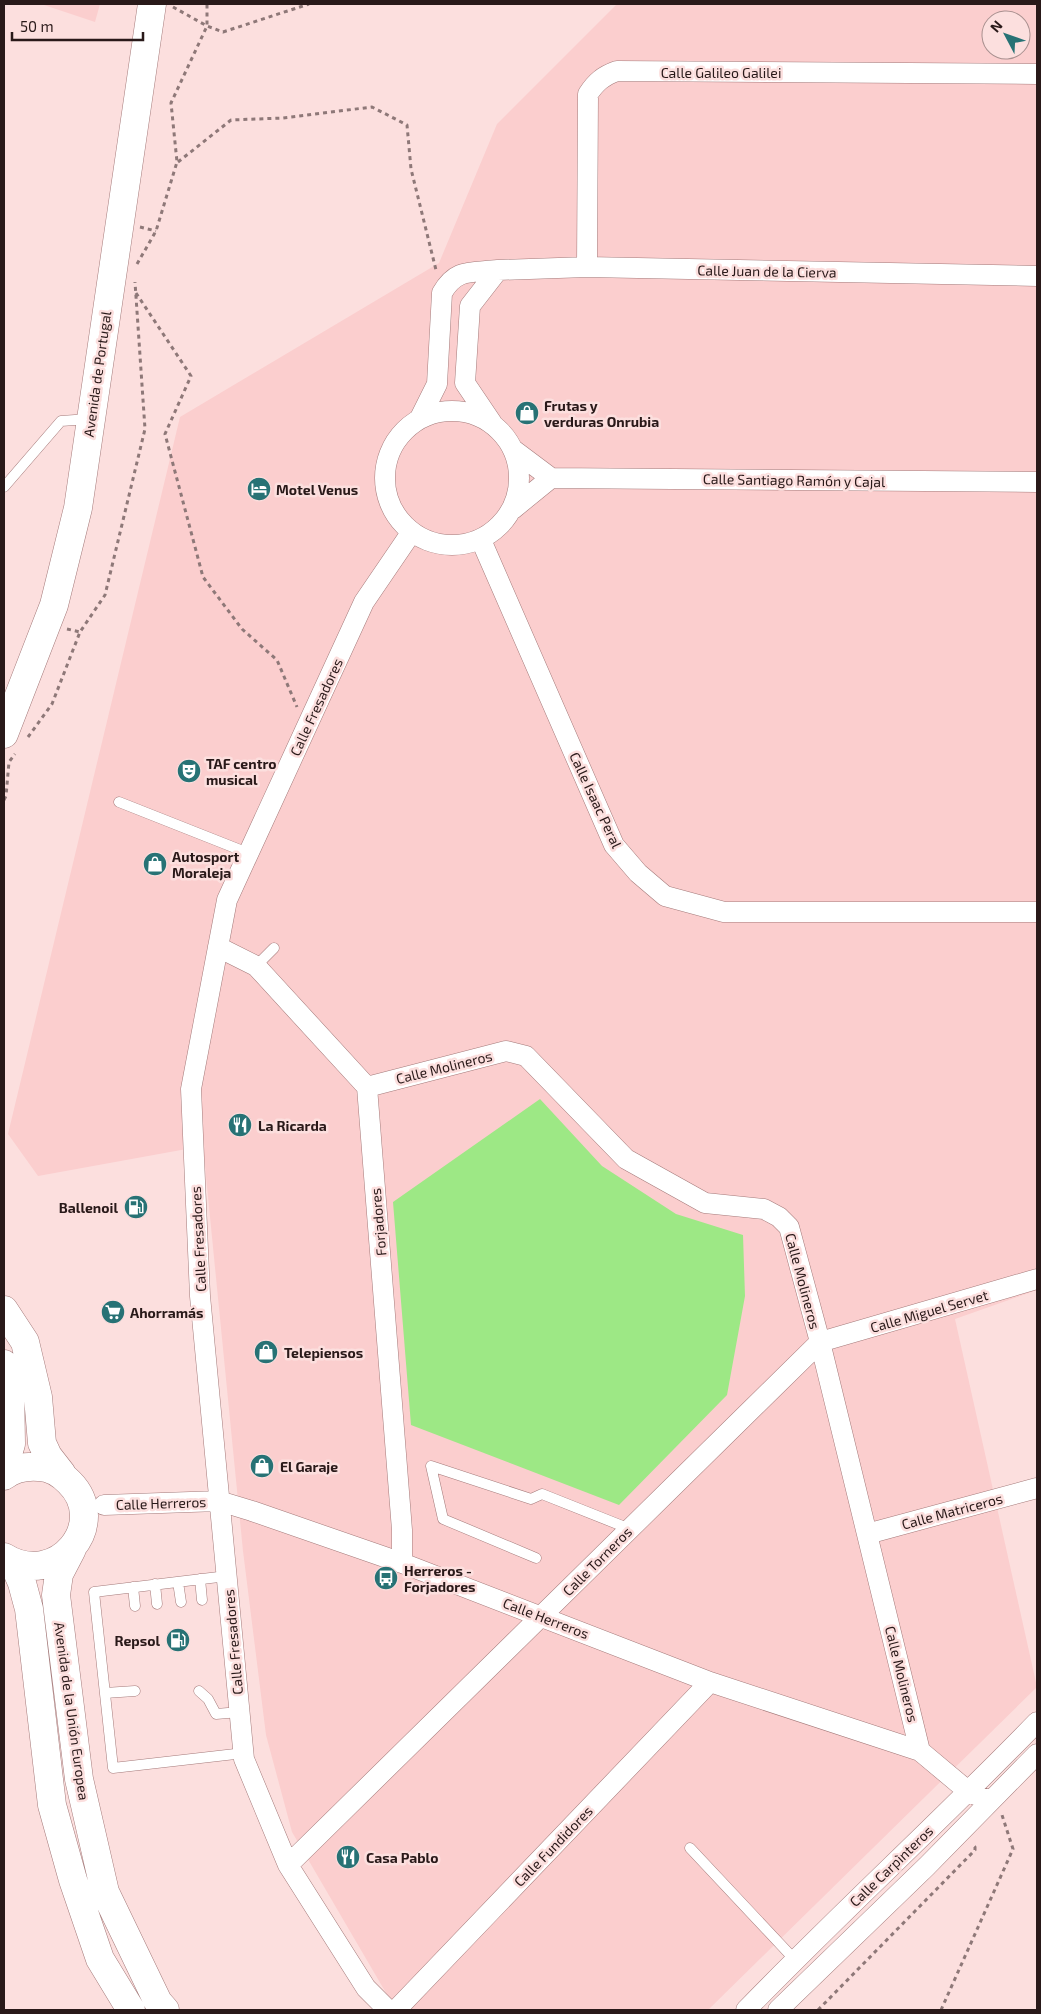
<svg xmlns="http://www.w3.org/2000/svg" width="1041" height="2014" font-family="'Exo 2',sans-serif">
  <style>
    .built { fill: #fbcece; fill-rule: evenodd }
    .green { fill: #9de885 }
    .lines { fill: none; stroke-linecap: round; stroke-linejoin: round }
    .service-casing { stroke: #a47a7a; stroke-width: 11 }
    .minor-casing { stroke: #a47a7a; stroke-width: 21 }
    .primary-casing { stroke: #a47a7a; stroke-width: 29 }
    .path { stroke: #8e7878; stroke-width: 3; stroke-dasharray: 4 4; stroke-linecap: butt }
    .service { stroke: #fff; stroke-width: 10 }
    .minor { stroke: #fff; stroke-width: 20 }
    .primary { stroke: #fff; stroke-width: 28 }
    .labels { text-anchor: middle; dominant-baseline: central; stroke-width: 5; stroke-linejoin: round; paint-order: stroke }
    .street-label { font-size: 14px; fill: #291919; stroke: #fcdfde }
    .poi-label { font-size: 14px; font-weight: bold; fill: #291919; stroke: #fcdfde; text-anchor: start }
  </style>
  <rect width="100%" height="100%" fill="#fcdfde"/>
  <!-- built -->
  <path class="built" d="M 41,4 L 100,4 L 95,22 Z
    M 617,4 L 1037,4 L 1037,1290 L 955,1319 L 1037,1687 L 708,2010 L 396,2010 L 292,1832 L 266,1735 L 243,1551 L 203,1146 L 38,1176 L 8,1134 L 180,417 L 439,263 L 497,124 ZM 991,20 L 1021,20 L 1021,50 L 991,50 Z"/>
  <!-- green -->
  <path class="green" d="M 540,1099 L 602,1166 L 676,1214 L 743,1235 L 745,1296 L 727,1395 L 619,1505 L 411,1425 L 393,1202 Z"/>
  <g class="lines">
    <!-- service casing -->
    <g class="service-casing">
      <path id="service" d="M 4,487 L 61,421 L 89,419
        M 119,802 L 248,853
        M 256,966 L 274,948
        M 536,1558 L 443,1519 L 431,1466 L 531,1499 L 542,1494 L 630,1529
        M 227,1576 L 94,1592 L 113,1768 L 244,1753
        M 200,1579 L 202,1600
        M 178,1582 L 181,1602
        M 155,1584 L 157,1604
        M 133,1587 L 135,1606
        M 199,1691 L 208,1699 L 216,1714 L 240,1712
        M 105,1693 L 135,1691
        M 690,1848 L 795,1960"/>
    </g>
    <!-- minor casing -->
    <g class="minor-casing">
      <path id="minor" d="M 587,267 L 588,94 C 596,82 603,76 617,71 L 1037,74
        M 498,270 L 587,267 L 1037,276
        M385 478a67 67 0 1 1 134 0a67 67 0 1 1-134 0Z
        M 420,418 L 437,384 L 442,293 C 456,268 471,273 498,270 L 470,306 L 465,383 L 492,423
        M 551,478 L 1037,482
        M 513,509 L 551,478 L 515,451
        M 481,540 L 614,845 L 638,873 L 665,896 L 724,912 L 1037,912
        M 218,947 L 256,966 L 367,1087 L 402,1530 L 402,1563
        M 367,1087 L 506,1051 L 526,1056 L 626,1159 L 705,1203 L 764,1209 L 779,1217 L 789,1227 L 820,1342 L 920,1751
        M 104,1505 L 219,1501 L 252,1511 L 402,1563 L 710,1682 L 920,1751 L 969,1792 L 990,1801
        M 867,1534 L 1037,1488
        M 288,1865 L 820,1342 L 1037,1279
        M 388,2010 L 366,1988 L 288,1865 L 244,1759 L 200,1296 L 191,1089 L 227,900 L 364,602 L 411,533
        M 396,2010 L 710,1682
        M 746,2010 C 841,1912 942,1820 1037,1722
        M 778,2010 L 927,1866 L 1037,1754"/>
    </g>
    <!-- primary casing -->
    <g class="primary-casing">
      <path id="primary" d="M 4,734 L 54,605 L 78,508 L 152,4
        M 4,1310 L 25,1342 L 38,1397 L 42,1443 L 48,1456 L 62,1474
        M 4,1364 L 10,1380 L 11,1444 L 4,1467
        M 4,1476 C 14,1468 26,1466 39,1467 C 51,1467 61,1474 69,1482 C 111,1523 57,1590 4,1557
        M 72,1549 L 59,1574 L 56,1595 L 79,1779 L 105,1892 L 158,2002 L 165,2010
        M 13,1562 L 22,1583 L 29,1609 L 52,1805 L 73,1880 L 100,1959 L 131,2010"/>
    </g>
    <!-- path -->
    <path class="path" d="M 173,7 L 207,26 L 223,32 L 309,4
      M 178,162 L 231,120 L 283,118 L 372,107 L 407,125 L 411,169 L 436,270
      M 140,227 L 156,231
      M 137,264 L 156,231 L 177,162 L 171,103 L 207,26 L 207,4
      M 136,293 L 191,376 L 165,434 L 203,577 L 242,629 L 277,660 L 297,707
      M 67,629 L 80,632
      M 28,737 L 52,704 L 80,632 L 105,595 L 145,429 L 135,282
      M 4,800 L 6,796 L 9,762 L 15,754
      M 818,2010 L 975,1850 L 975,1847 L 972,1844
      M 941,2010 L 1013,1849 L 1002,1815"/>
    <!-- service -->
    <use href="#service" class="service"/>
    <!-- minor -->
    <use href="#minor" class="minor"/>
    <!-- primary -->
    <use href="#primary" class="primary"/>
  </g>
  <!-- icons -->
  <defs>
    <g id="shop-disc" transform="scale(1.25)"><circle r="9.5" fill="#277275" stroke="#fcdfde"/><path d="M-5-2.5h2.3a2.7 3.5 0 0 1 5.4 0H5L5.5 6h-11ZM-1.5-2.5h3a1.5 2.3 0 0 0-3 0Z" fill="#fff"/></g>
    <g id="hotel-disc" transform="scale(1.25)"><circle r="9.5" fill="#277275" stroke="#fcdfde"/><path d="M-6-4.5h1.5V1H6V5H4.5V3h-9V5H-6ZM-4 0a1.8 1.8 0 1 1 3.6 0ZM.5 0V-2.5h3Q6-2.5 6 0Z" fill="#fff"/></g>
    <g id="theatre-disc" transform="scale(1.25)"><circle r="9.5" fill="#277275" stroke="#fcdfde"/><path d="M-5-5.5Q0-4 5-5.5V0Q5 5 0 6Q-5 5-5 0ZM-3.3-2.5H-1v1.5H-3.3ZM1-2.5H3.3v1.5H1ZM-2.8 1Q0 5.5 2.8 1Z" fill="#fff"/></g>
    <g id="restaurant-disc" transform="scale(1.25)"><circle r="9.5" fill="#277275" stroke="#fcdfde"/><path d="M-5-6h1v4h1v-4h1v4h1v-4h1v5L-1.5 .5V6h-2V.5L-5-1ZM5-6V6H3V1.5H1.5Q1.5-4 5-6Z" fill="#fff"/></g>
    <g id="fuel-disc" transform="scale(1.25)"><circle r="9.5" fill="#277275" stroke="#fcdfde"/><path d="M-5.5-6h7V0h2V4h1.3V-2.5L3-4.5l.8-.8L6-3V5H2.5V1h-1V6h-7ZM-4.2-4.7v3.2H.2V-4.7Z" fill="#fff"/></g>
    <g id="supermarket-disc" transform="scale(1.25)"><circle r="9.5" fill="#277275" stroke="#fcdfde"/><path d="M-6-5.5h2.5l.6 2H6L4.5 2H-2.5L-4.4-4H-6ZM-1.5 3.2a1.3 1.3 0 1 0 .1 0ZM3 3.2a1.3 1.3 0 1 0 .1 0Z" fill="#fff"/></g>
    <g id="bus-disc" transform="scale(1.25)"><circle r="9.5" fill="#277275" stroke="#fcdfde"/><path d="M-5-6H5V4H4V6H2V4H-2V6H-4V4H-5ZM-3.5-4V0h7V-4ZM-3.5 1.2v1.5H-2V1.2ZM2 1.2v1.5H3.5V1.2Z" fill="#fff"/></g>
  </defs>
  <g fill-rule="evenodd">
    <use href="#shop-disc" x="527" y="413"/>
    <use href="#hotel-disc" x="259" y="489"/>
    <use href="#theatre-disc" x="189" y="771"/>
    <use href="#shop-disc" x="155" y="864"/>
    <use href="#restaurant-disc" x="240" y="1125"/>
    <use href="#fuel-disc" x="136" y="1207"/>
    <use href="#supermarket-disc" x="113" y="1312"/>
    <use href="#shop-disc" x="266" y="1352"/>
    <use href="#shop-disc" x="262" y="1466"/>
    <use href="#bus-disc" x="386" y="1578"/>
    <use href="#fuel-disc" x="178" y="1640"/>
    <use href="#restaurant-disc" x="348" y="1857"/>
  </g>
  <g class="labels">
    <!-- street labels -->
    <g class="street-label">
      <text x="721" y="72">Calle Galileo Galilei</text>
      <text transform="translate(767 271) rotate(1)">Calle Juan de la Cierva</text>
      <text transform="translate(97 374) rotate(-82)">Avenida de Portugal</text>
      <text transform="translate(794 480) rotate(1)">Calle Santiago Ramón y Cajal</text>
      <text transform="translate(316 707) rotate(-65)">Calle Fresadores</text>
      <text transform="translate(596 800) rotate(65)">Calle Isaac Peral</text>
      <text transform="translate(444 1067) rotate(-14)">Calle Molineros</text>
      <text transform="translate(378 1222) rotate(-95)">Forjadores</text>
      <text transform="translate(198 1239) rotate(-93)">Calle Fresadores</text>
      <text transform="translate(803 1281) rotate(75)">Calle Molineros</text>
      <text transform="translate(929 1311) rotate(-16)">Calle Miguel Servet</text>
      <text transform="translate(161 1503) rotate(-2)">Calle Herreros</text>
      <text transform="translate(952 1511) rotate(-15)">Calle Matriceros</text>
      <text transform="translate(597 1561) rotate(-45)">Calle Torneros</text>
      <text transform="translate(546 1618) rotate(21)">Calle Herreros</text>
      <text transform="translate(233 1642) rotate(-95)">Calle Fresadores</text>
      <text transform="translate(902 1674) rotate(76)">Calle Molineros</text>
      <text transform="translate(72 1711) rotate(82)">Avenida de la Unión Europea</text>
      <text transform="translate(553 1846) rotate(-46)">Calle Fundidores</text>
      <text transform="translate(891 1866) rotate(-44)">Calle Carpìnteros</text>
    </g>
    <!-- poi labels -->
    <g class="poi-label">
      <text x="544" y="405">Frutas y<tspan x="544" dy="16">verduras Onrubia</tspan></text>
      <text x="276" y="489">Motel Venus</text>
      <text x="206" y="763">TAF centro<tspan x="206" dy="16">musical</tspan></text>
      <text x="172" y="856">Autosport<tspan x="172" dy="16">Moraleja</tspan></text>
      <text x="258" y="1125">La Ricarda</text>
      <text x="118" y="1207" text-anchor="end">Ballenoil</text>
      <text x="130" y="1312">Ahorramás</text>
      <text x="284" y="1352">Telepiensos</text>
      <text x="280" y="1466">El Garaje</text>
      <text x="404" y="1570">Herreros -<tspan x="404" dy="16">Forjadores</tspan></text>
      <text x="160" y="1640" text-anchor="end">Repsol</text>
      <text x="366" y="1857">Casa Pablo</text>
    </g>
  </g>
  <!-- border -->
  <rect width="1041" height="2014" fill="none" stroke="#291919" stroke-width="10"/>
  <!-- north arrow -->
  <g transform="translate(1006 35) rotate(311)"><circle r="24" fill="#fcdfde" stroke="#a8908f"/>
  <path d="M0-4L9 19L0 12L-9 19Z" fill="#277275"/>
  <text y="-8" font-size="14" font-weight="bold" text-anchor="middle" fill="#291919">N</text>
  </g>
  <!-- scale -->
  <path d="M12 32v8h131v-8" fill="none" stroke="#291919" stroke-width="2.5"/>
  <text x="20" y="32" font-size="15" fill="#291919" stroke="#fcdfde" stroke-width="4" paint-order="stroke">50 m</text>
</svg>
